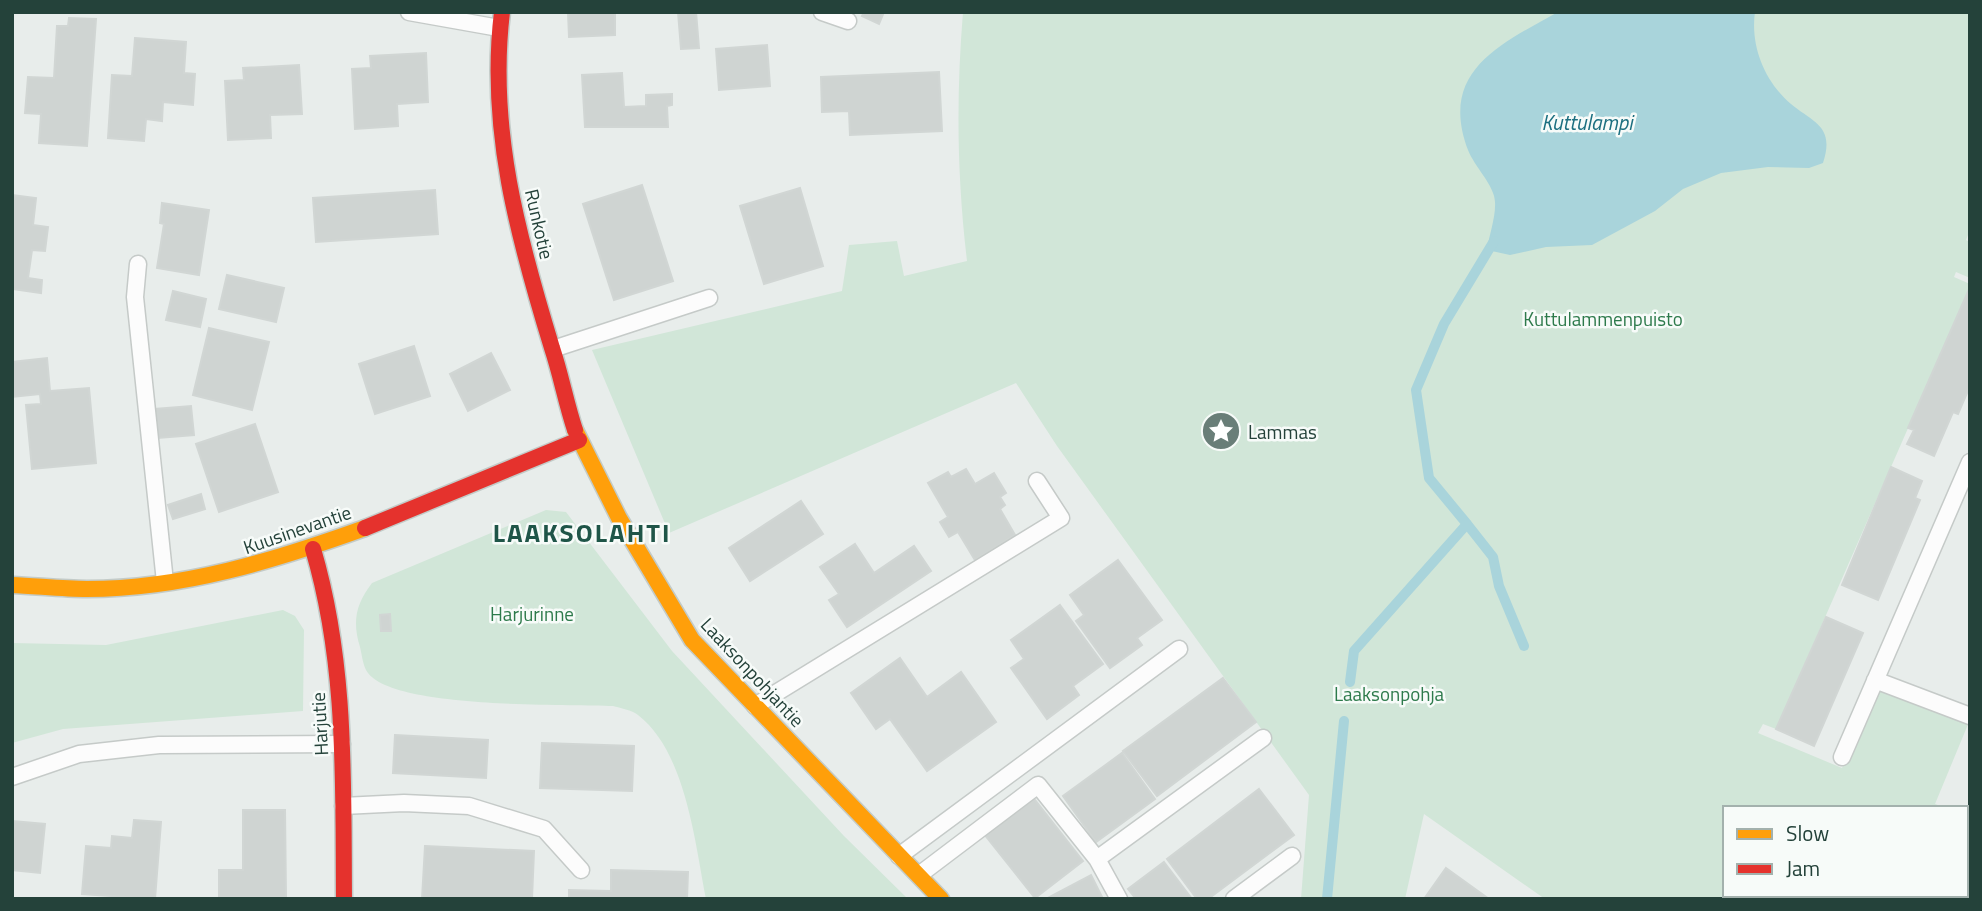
<svg xmlns="http://www.w3.org/2000/svg" width="1982" height="911" font-family="'Titillium Web',sans-serif">
  <style>
    .green { fill: #d1e6d8 }
    .water { fill: #a9d4db }
    .lines { fill: none; stroke-linecap: round; stroke-linejoin: round }
    .stream { stroke: #a9d4db; stroke-width: 10 }
    .building { fill: #cfd4d2; stroke: #d1d6d4; stroke-width: 2 }
    .lane-casing { stroke: #c5cac8; stroke-width: 19 }
    .slow-casing { stroke: #c3cbc8; stroke-width: 19 }
    .jam-casing { stroke: #c3cbc8; stroke-width: 19 }
    .lane { stroke: #fcfcfc; stroke-width: 16 }
    .slow { stroke: #ff9f0a; stroke-width: 16 }
    .jam { stroke: #e5322d; stroke-width: 16 }
    .labels { text-anchor: middle; dominant-baseline: central; stroke-width: 5; stroke-linejoin: round; paint-order: stroke }
    .street-label { font-size: 19px; fill: #24423a; stroke: #f7fbf9 }
    .park-label { font-size: 19px; fill: #2d7a4b; stroke: #f7fbf9 }
    .poi-label { font-size: 19px; fill: #24423a; stroke: #f7fbf9; text-anchor: start }
    .water-label { font-size: 21px; font-style: italic; fill: #1c6f80; stroke: #f7fbf9 }
    .district-label { font-size: 26px; font-weight: bold; letter-spacing: 2px; fill: #1f5548; stroke: #f7fbf9 }
  </style>
  <rect width="100%" height="100%" fill="#e8edeb"/>
  <!-- green -->
  <path class="green" d="M 963,12 L 1970,12 L 1970,230 L 1966,240 L 1970,242 L 1970,278 L 1956,272 L 1954,277 L 1970,284 L 1970,287 L 1776,729 L 1763,724 L 1758,733 L 1842,768 L 1879,687 L 1969,722 L 1935,804 L 1944,807 L 1725,808 L 1725,895 L 1906,895 L 1905,899 L 1545,899 L 1424,814 L 1405,899 L 1301,899 L 1309,795 L 1057,446 L 1016,383 L 669,533 L 592,350 L 842,291 L 849,245 L 897,241 L 904,276 L 967,261 C 957,176 956,98 963,12 Z
    M 546,510 L 566,512 L 672,651 L 844,836 L 908,899 L 706,899 C 695,843 686,752 638,715 C 632,710 620,708 613,706 C 565,704 395,709 368,673 C 363,667 362,655 360,647 C 352,621 356,604 372,583 Z
    M 283,610 L 295,616 L 304,630 L 303,711 L 63,729 L 12,743 L 12,643 L 106,645 Z"/>
  <!-- water -->
  <path class="water" d="M 1558,12 L 1755,12 C 1750,46 1765,82 1791,104 C 1814,123 1835,126 1823,163 L 1809,168 L 1768,167 L 1721,173 L 1683,189 L 1655,211 L 1592,245 L 1546,247 L 1510,255 L 1487,250 C 1489,235 1496,217 1495,202 C 1495,186 1474,166 1468,150 C 1438,71 1501,44 1558,12 Z"/>
  <g class="lines">
    <!-- stream -->
    <path class="stream" d="M 1467,524 L 1493,557 L 1499,586 L 1524,646
      M 1350,682 L 1354,651 L 1467,524 L 1429,478 L 1416,390 L 1444,324 L 1494,241
      M 1327,899 L 1344,721"/>
  </g>
  <!-- building -->
  <path class="building" d="M 568,12 L 615,12 L 615,35 L 569,37 Z
    M 678,12 L 696,12 L 699,48 L 681,49 Z
    M 864,12 L 884,12 L 879,24 L 862,16 Z
    M 69,18 L 96,19 L 87,146 L 39,143 L 41,114 L 25,113 L 28,77 L 54,78 L 57,26 L 68,26 Z
    M 135,38 L 186,42 L 184,73 L 195,74 L 193,105 L 163,102 L 162,121 L 146,119 L 144,141 L 108,138 L 112,75 L 132,76 Z
    M 767,45 L 770,86 L 719,90 L 716,49 Z
    M 426,53 L 428,102 L 397,104 L 398,126 L 355,129 L 352,69 L 371,68 L 370,56 Z
    M 299,65 L 302,114 L 270,115 L 271,138 L 228,140 L 225,81 L 244,80 L 243,68 Z
    M 939,72 L 942,131 L 850,135 L 849,111 L 822,112 L 821,77 Z
    M 622,73 L 624,107 L 646,106 L 646,95 L 672,94 L 672,105 L 667,106 L 668,127 L 585,127 L 582,75 Z
    M 642,185 L 673,281 L 614,300 L 583,204 Z
    M 800,188 L 823,266 L 764,284 L 740,206 Z
    M 435,190 L 438,234 L 316,242 L 313,198 Z
    M 12,195 L 36,198 L 33,225 L 48,227 L 45,251 L 32,250 L 28,278 L 42,280 L 41,293 L 12,289 Z
    M 162,203 L 209,210 L 199,275 L 157,268 L 164,224 L 160,223 Z
    M 227,275 L 284,288 L 276,322 L 219,309 Z
    M 1970,287 L 1970,386 L 1958,414 L 1953,412 L 1934,456 L 1907,444 L 1914,430 L 1908,428 Z
    M 173,291 L 206,299 L 200,327 L 166,320 Z
    M 209,328 L 269,342 L 252,410 L 193,395 Z
    M 414,346 L 430,396 L 375,414 L 359,364 Z
    M 491,353 L 510,390 L 468,411 L 450,374 Z
    M 47,358 L 50,391 L 89,388 L 96,463 L 32,469 L 26,405 L 41,404 L 40,394 L 12,397 L 12,362 Z
    M 191,406 L 194,435 L 158,438 L 155,409 Z
    M 255,424 L 278,492 L 219,512 L 196,444 Z
    M 1891,467 L 1922,481 L 1915,498 L 1920,500 L 1878,600 L 1842,585 Z
    M 966,469 L 975,484 L 994,473 L 1006,493 L 1000,497 L 1005,505 L 1000,509 L 1015,535 L 975,560 L 958,532 L 949,537 L 940,522 L 948,517 L 928,483 L 948,472 L 951,477 Z
    M 201,494 L 205,509 L 173,519 L 168,505 Z
    M 801,501 L 823,534 L 750,581 L 729,548 Z
    M 855,544 L 874,573 L 914,546 L 931,571 L 847,627 L 829,600 L 839,594 L 820,567 Z
    M 1118,560 L 1162,620 L 1137,638 L 1142,645 L 1110,668 L 1076,621 L 1084,615 L 1070,595 Z
    M 1060,605 L 1103,664 L 1073,686 L 1079,695 L 1047,719 L 1011,668 L 1024,659 L 1011,640 Z
    M 390,614 L 391,631 L 381,631 L 380,615 Z
    M 1826,617 L 1863,633 L 1814,746 L 1776,729 Z
    M 900,658 L 927,697 L 961,672 L 996,722 L 927,771 L 890,719 L 876,729 L 851,693 Z
    M 1223,678 L 1256,722 L 1157,796 L 1123,751 Z
    M 395,735 L 488,740 L 486,778 L 393,773 Z
    M 542,743 L 634,746 L 632,791 L 540,788 Z
    M 1122,753 L 1155,799 L 1096,842 L 1063,796 Z
    M 1259,789 L 1294,835 L 1208,899 L 1197,899 L 1167,859 Z
    M 1032,796 L 1083,861 L 1035,898 L 984,834 Z
    M 243,810 L 285,810 L 286,897 L 219,897 L 219,870 L 243,870 Z
    M 134,820 L 161,822 L 155,899 L 82,894 L 86,846 L 111,848 L 112,836 L 132,838 Z
    M 12,821 L 45,824 L 40,873 L 12,870 Z
    M 425,846 L 534,851 L 532,899 L 422,899 Z
    M 1164,862 L 1192,899 L 1136,899 L 1128,889 Z
    M 1446,868 L 1489,899 L 1424,899 Z
    M 611,870 L 688,872 L 687,899 L 569,899 L 569,890 L 611,891 Z
    M 1091,875 L 1103,899 L 1046,899 Z"/>
  <g class="lines">
    <!-- lane casing -->
    <g class="lane-casing">
      <path id="lane" d="M 409,12 L 499,28
        M 822,12 L 848,21
        M 138,264 L 135,297 L 165,582
        M 553,349 L 709,298
        M 1875,680 L 1970,716
        M 755,706 L 1061,518 L 1037,481
        M 1842,757 L 1970,462
        M 12,777 L 79,754 L 159,745 L 342,744
        M 343,806 L 404,803 L 469,806 L 544,829 L 581,870
        M 899,856 L 1179,649
        M 1097,859 L 1263,738
        M 919,875 L 1038,785 L 1097,859 L 1119,899
        M 1234,899 L 1292,856"/>
    </g>
    <!-- slow casing -->
    <g class="slow-casing">
      <path id="slow" d="M 575,430 L 619,518 L 692,640 L 941,899
        M 12,585 C 37,586 62,589 87,589 C 183,589 276,560 365,528
        M 1966,844 L 1970,835"/>
    </g>
    <!-- jam casing -->
    <g class="jam-casing">
      <path id="jam" d="M 502,12 C 488,128 518,237 552,348 C 561,375 566,403 575,430
        M 365,528 L 579,440
        M 313,549 C 347,664 343,780 344,899
        M 1944,899 L 1945,895"/>
    </g>
    <!-- lane -->
    <use href="#lane" class="lane"/>
    <!-- slow -->
    <use href="#slow" class="slow"/>
    <!-- jam -->
    <use href="#jam" class="jam"/>
  </g>
  <!-- icons -->
  <defs>
    <g id="sight-disc" transform="scale(2.0125)"><circle r="9.5" fill="#697e78" stroke="#f7fbf9"/><path d="M0-6L1.8-2.2L6-1.7L2.9 1.2L3.7 5.4L0 3.3L-3.7 5.4L-2.9 1.2L-6-1.7L-1.8-2.2Z" fill="#fff"/></g>
  </defs>
  <g fill-rule="evenodd">
    <use href="#sight-disc" x="1221" y="431"/>
  </g>
  <g class="labels">
    <!-- street labels -->
    <g class="street-label">
      <text transform="translate(540 224) rotate(77)">Runkotie</text>
      <text transform="translate(297 529) rotate(-19)">Kuusinevantie</text>
      <text transform="translate(753 672) rotate(47)">Laaksonpohjantie</text>
      <text transform="translate(319 724) rotate(-93)">Harjutie</text>
    </g>
    <!-- park labels -->
    <g class="park-label">
      <text x="1603" y="318">Kuttulammenpuisto</text>
      <text x="532" y="613">Harjurinne</text>
      <text x="1389" y="693">Laaksonpohja</text>
    </g>
    <!-- poi labels -->
    <g class="poi-label">
      <text x="1248" y="431">Lammas</text>
    </g>
    <!-- water labels -->
    <g class="water-label">
      <text x="1587" y="122">Kuttulampi</text>
    </g>
    <!-- district labels -->
    <g class="district-label">
      <text x="582" y="532">LAAKSOLAHTI</text>
    </g>
  </g>
  <!-- border -->
  <rect width="1982" height="911" fill="none" stroke="#24423a" stroke-width="28"/>
  <!-- legend -->
  <rect x="1723" y="806" width="245" height="91" fill="#f7fbf9" stroke="#a3b1ad" stroke-width="2"/>
  <rect x="1737" y="829" width="35" height="10" fill="#ff9f0a" stroke="#a3b1ad" stroke-width="2"/>
  <text x="1786" y="841" font-size="21" fill="#24423a">Slow</text>
  <rect x="1737" y="864" width="35" height="10" fill="#e5322d" stroke="#a3b1ad" stroke-width="2"/>
  <text x="1786" y="876" font-size="21" fill="#24423a">Jam</text>
</svg>
